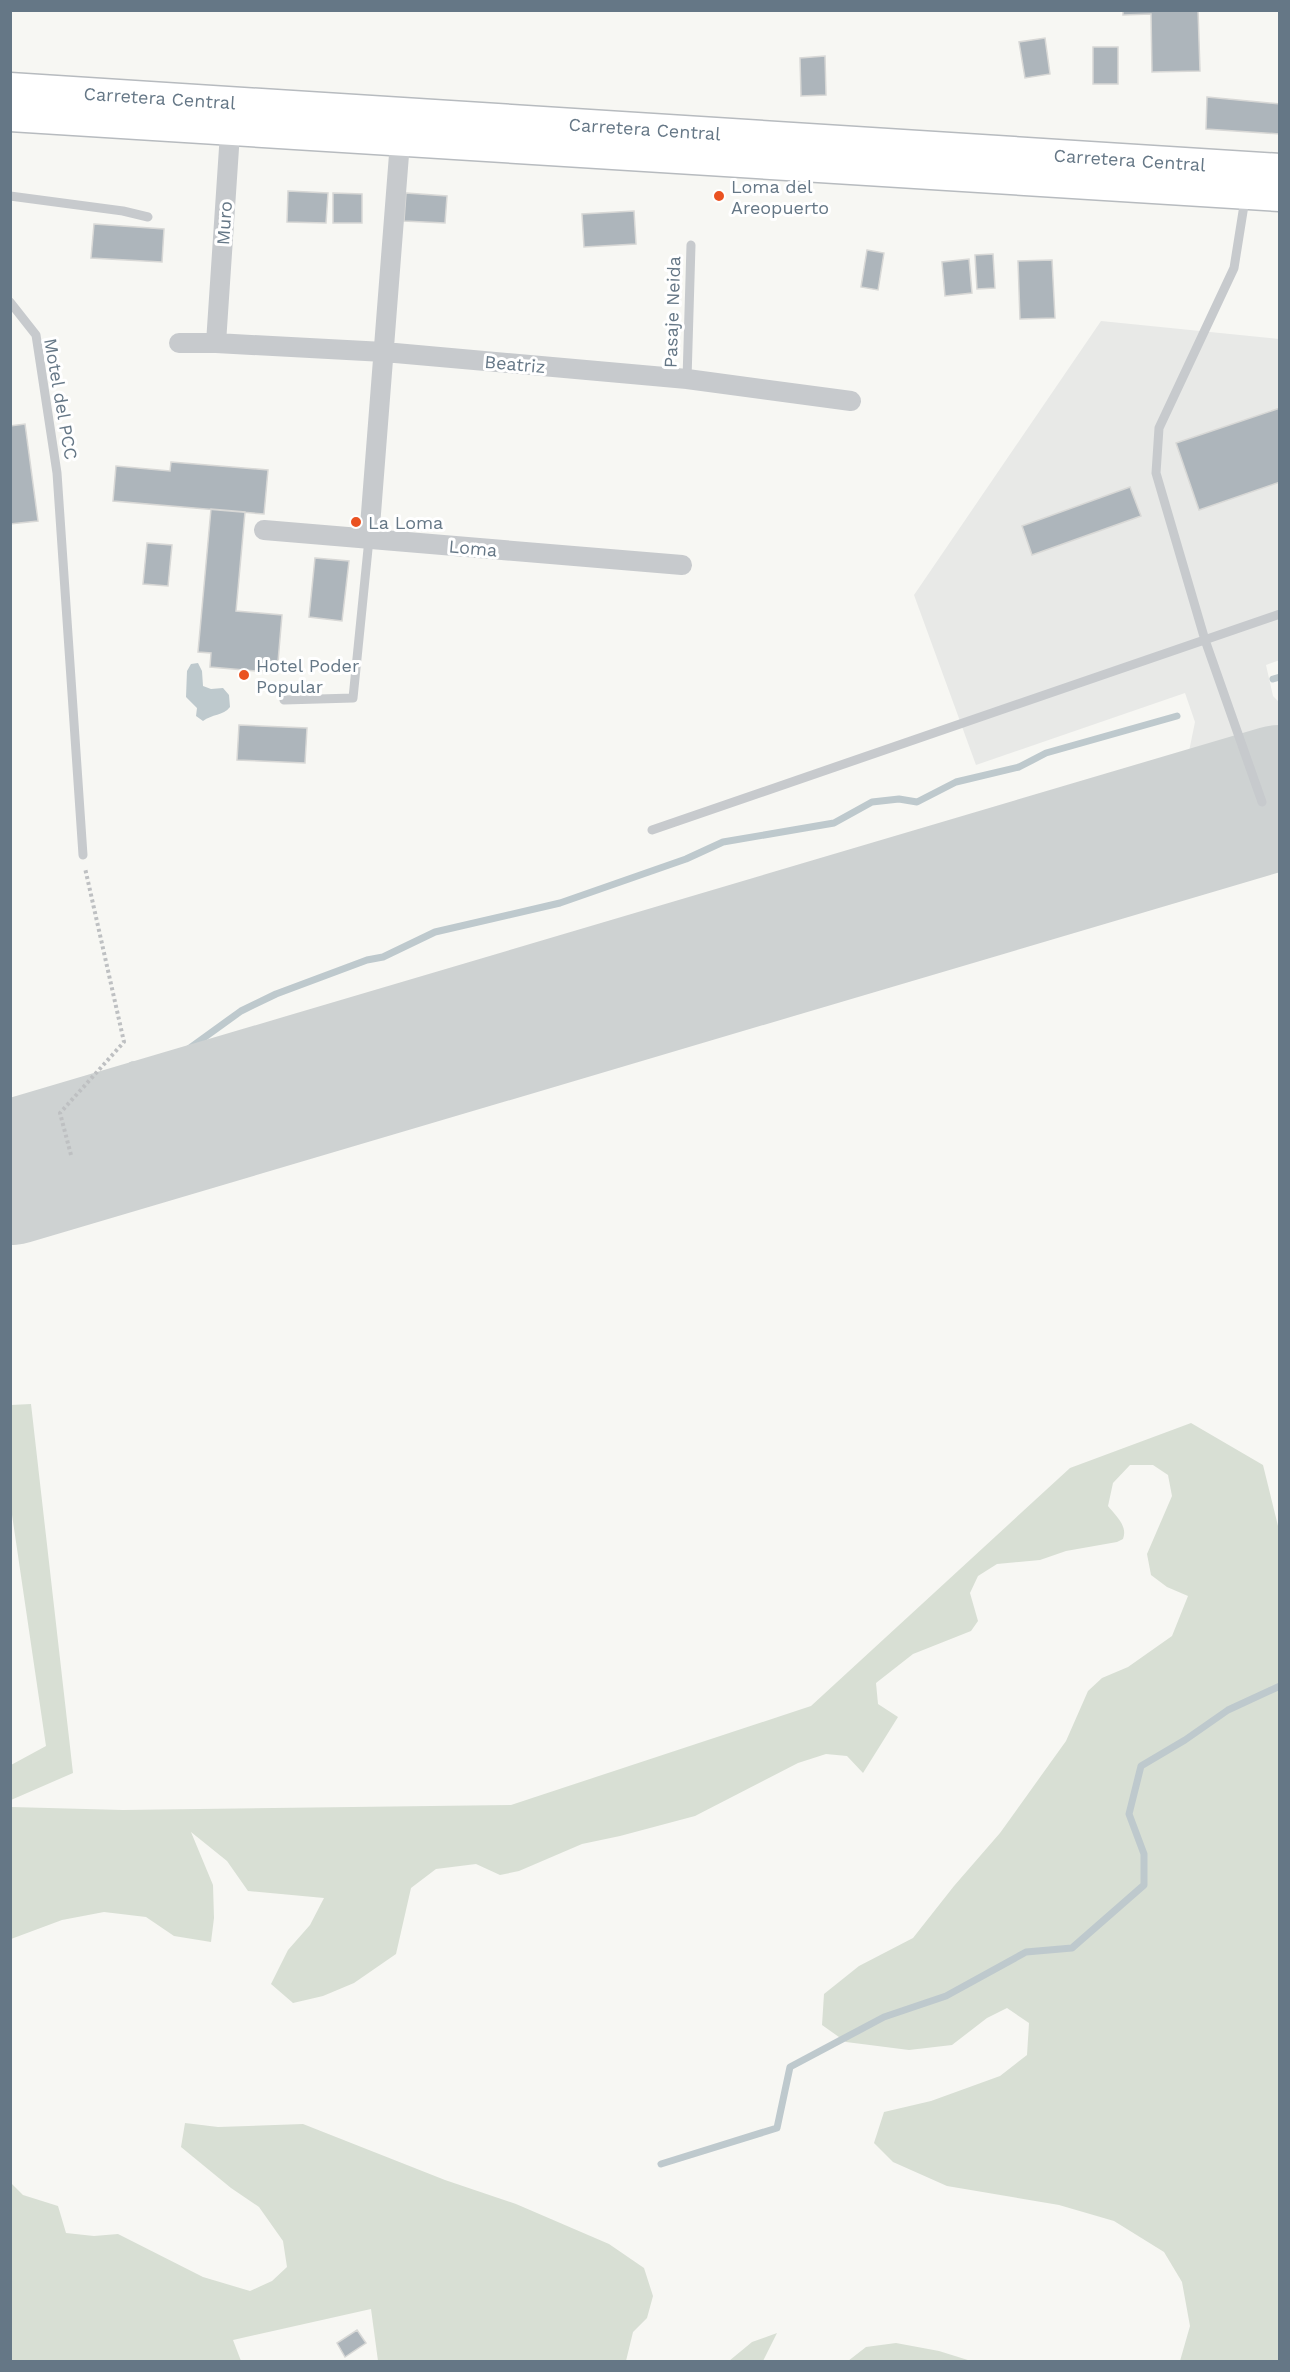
<svg xmlns="http://www.w3.org/2000/svg" width="1290" height="2372" font-family="'Work Sans',sans-serif">
  <style>
    .built { fill: #e8e9e7 }
    .green { fill: #d8dfd4 }
    .water { fill: #bec9cd }
    .lines { fill: none; stroke-linecap: round; stroke-linejoin: round }
    .stream { stroke: #bec9cd; stroke-width: 7 }
    .runway { stroke: #ced2d2; stroke-width: 144 }
    .building { fill: #adb5bb; stroke: #d8d8d6; stroke-width: 1.5 }
    .primary-casing { stroke: #b7bbbf; stroke-width: 33 }
    .path { stroke: #bec0c2; stroke-width: 4; stroke-dasharray: 3 3; stroke-linecap: butt }
    .lane { stroke: #c7cacd; stroke-width: 9 }
    .street { stroke: #c7cacd; stroke-width: 20 }
    .primary { stroke: #fff; stroke-width: 30 }
    .poi-dot { fill: #ea5221; stroke: #fff; stroke-width: 2 }
    .labels { text-anchor: middle; dominant-baseline: central; stroke-width: 6; stroke-linejoin: round; paint-order: stroke }
    .street-label { font-size: 18px; fill: #657786; stroke: #fff }
    .poi-label { font-size: 18px; fill: #657786; stroke: #fff; text-anchor: start }
  </style>
  <rect width="100%" height="100%" fill="#f7f7f3"/>
  <!-- built -->
  <path class="built" d="M 1101,321 L 1279,339 L 1280,660 L 1266,665 L 1273,696 L 1279,702 L 1279,825 L 11,1216 L 11,1128 L 1185,771 L 1195,722 L 1185,693 L 976,765 L 914,595 Z"/>
  <!-- green -->
  <path class="green" d="M 31,1404 L 73,1773 L 11,1800 L 11,1765 L 46,1746 L 11,1508 L 11,1405 Z
    M 1191,1423 L 1263,1465 L 1279,1530 L 1279,2361 L 1180,2361 L 1190,2326 L 1182,2282 L 1164,2252 L 1114,2221 L 1059,2205 L 947,2186 L 893,2162 L 874,2143 L 884,2112 L 931,2101 L 1000,2076 L 1027,2055 L 1029,2023 L 1007,2008 L 987,2018 L 952,2045 L 909,2050 L 846,2042 L 822,2025 L 824,1994 L 859,1966 L 913,1938 L 954,1886 L 1000,1833 L 1066,1741 L 1088,1691 L 1102,1678 L 1128,1667 L 1172,1636 L 1188,1596 L 1167,1587 L 1151,1575 L 1147,1554 L 1172,1496 L 1168,1475 L 1153,1465 L 1130,1465 L 1113,1483 L 1108,1506 C 1116,1516 1128,1526 1123,1539 L 1117,1542 L 1066,1551 L 1040,1560 L 997,1564 L 978,1576 L 970,1593 L 978,1621 L 971,1631 L 913,1654 L 876,1683 L 878,1704 L 898,1717 L 863,1773 L 847,1756 L 826,1754 L 798,1763 L 695,1816 L 620,1836 L 582,1844 L 519,1871 L 500,1875 L 476,1864 L 436,1869 L 411,1888 L 396,1954 L 354,1983 L 323,1996 L 293,2003 L 271,1984 L 288,1950 L 310,1925 L 324,1898 L 248,1891 L 227,1861 L 191,1832 L 213,1885 L 214,1918 L 211,1942 L 174,1936 L 146,1917 L 104,1912 L 62,1920 L 11,1939 L 11,1807 L 123,1810 L 511,1805 L 811,1706 L 1070,1468 Z
    M 185,2123 L 218,2127 L 303,2124 L 445,2180 L 516,2204 L 609,2244 L 644,2268 L 653,2296 L 647,2318 L 633,2332 L 626,2361 L 378,2361 L 371,2309 L 233,2340 L 241,2361 L 11,2361 L 11,2183 L 23,2195 L 58,2206 L 66,2233 L 94,2236 L 118,2234 L 203,2277 L 250,2291 L 272,2281 L 287,2267 L 283,2241 L 259,2207 L 231,2188 L 181,2147 Z
    M 777,2333 L 763,2361 L 729,2361 L 752,2342 Z
    M 896,2343 L 939,2351 L 971,2361 L 848,2361 L 866,2347 Z"/>
  <!-- water -->
  <path class="water" d="M 198,663 L 202,671 L 203,686 L 211,689 L 223,688 L 229,695 L 230,707 C 223,716 212,714 203,721 L 196,716 L 197,708 L 186,697 L 187,671 L 191,664 Z"/>
  <g class="lines">
    <!-- stream -->
    <path class="stream" d="M 1273,679 L 1280,677
      M 98,1089 L 119,1076 L 132,1065 L 169,1063 L 241,1011 L 276,994 L 367,960 L 383,957 L 435,932 L 560,903 L 686,859 L 723,842 L 834,823 L 872,802 L 899,799 L 917,802 L 956,782 L 1019,767 L 1046,753 L 1177,716
      M 661,2164 L 777,2128 L 790,2067 L 884,2017 L 946,1996 L 1026,1952 L 1072,1948 L 1144,1885 L 1144,1854 L 1129,1814 L 1141,1766 L 1185,1740 L 1228,1710 L 1280,1686"/>
    <!-- runway -->
    <path class="runway" d="M 10,1173 L 1280,797"/>
  </g>
  <!-- building -->
  <path class="building" d="M 1123,10 L 1198,10 L 1200,71 L 1152,72 L 1151,14 L 1123,15 Z
    M 1045,38 L 1050,74 L 1025,78 L 1019,42 Z
    M 1093,47 L 1118,47 L 1118,84 L 1093,84 Z
    M 825,56 L 826,95 L 801,96 L 800,58 Z
    M 1207,97 L 1280,104 L 1280,134 L 1206,129 Z
    M 288,191 L 328,193 L 326,223 L 287,222 Z
    M 333,193 L 362,194 L 362,223 L 333,223 Z
    M 406,193 L 447,196 L 445,223 L 404,221 Z
    M 634,211 L 636,244 L 584,247 L 582,214 Z
    M 94,224 L 164,229 L 162,262 L 91,258 Z
    M 867,250 L 884,253 L 878,290 L 861,287 Z
    M 993,254 L 995,288 L 977,289 L 975,255 Z
    M 969,259 L 972,293 L 945,296 L 942,262 Z
    M 1052,260 L 1055,318 L 1020,319 L 1018,261 Z
    M 1280,408 L 1280,482 L 1199,510 L 1176,443 Z
    M 25,424 L 38,521 L 10,524 L 10,426 Z
    M 171,462 L 268,470 L 264,514 L 113,501 L 116,466 L 170,471 Z
    M 1130,487 L 1141,516 L 1032,555 L 1022,526 Z
    M 211,509 L 245,512 L 236,611 L 282,615 L 277,673 L 210,667 L 211,653 L 198,652 Z
    M 147,543 L 172,545 L 168,586 L 143,584 Z
    M 315,558 L 349,561 L 342,621 L 309,617 Z
    M 239,725 L 307,728 L 305,763 L 237,760 Z
    M 357,2330 L 366,2343 L 345,2357 L 337,2343 Z"/>
  <g class="lines">
    <!-- primary casing -->
    <g class="primary-casing">
      <g id="primary">
        <path id="s1" d="M 10,88 L 1280,169"/>
        <path d="M 10,116 L 1280,196"/>
      </g>
    </g>
    <!-- path -->
    <path class="path" d="M 71,1155 L 60,1113 L 124,1042 L 85,868"/>
    <!-- lane -->
    <path class="lane" d="M 10,196 L 123,211 L 148,217
      M 1245,199 L 1234,268 L 1159,428 L 1156,473 L 1205,640 L 1262,802
      M 10,302 L 36,335 L 57,473 L 83,855
      M 687,379 L 691,245
      M 284,700 L 353,698 L 369,539
      M 652,830 L 1280,614"/>
    <!-- street -->
    <path class="street" d="M 179,343 L 216,343 L 384,352 L 687,379 L 851,401
      M 216,343 L 231,118
      M 264,530 L 682,565
      M 369,539 L 401,129"/>
    <!-- primary -->
    <use href="#primary" class="primary"/>
  </g>
  <!-- markers -->
  <g class="poi-dot">
    <circle cx="719" cy="196" r="6"/>
    <circle cx="356" cy="522" r="6"/>
    <circle cx="244" cy="675" r="6"/>
  </g>
  <g class="labels">
    <!-- street labels -->
    <g class="street-label">
      <text stroke="none"><textPath href="#s1" startOffset="150">Carretera Central</textPath></text>
      <text stroke="none"><textPath href="#s1" startOffset="636">Carretera Central</textPath></text>
      <text stroke="none"><textPath href="#s1" startOffset="1122">Carretera Central</textPath></text>
      <text transform="translate(224 223) rotate(-86)">Muro</text>
      <text transform="translate(672 312) rotate(-88)">Pasaje Neida</text>
      <text transform="translate(515 364) rotate(5)">Beatriz</text>
      <text transform="translate(61 399) rotate(80)">Motel del PCC</text>
      <text transform="translate(473 548) rotate(5)">Loma</text>
    </g>
    <!-- poi labels -->
    <g class="poi-label">
      <text x="731" y="186">Loma del<tspan x="731" dy="21">Areopuerto</tspan></text>
      <text x="368" y="522">La Loma</text>
      <text x="256" y="665">Hotel Poder<tspan x="256" dy="21">Popular</tspan></text>
    </g>
  </g>
  <!-- border -->
  <rect width="1290" height="2372" fill="none" stroke="#657786" stroke-width="24"/>
</svg>
